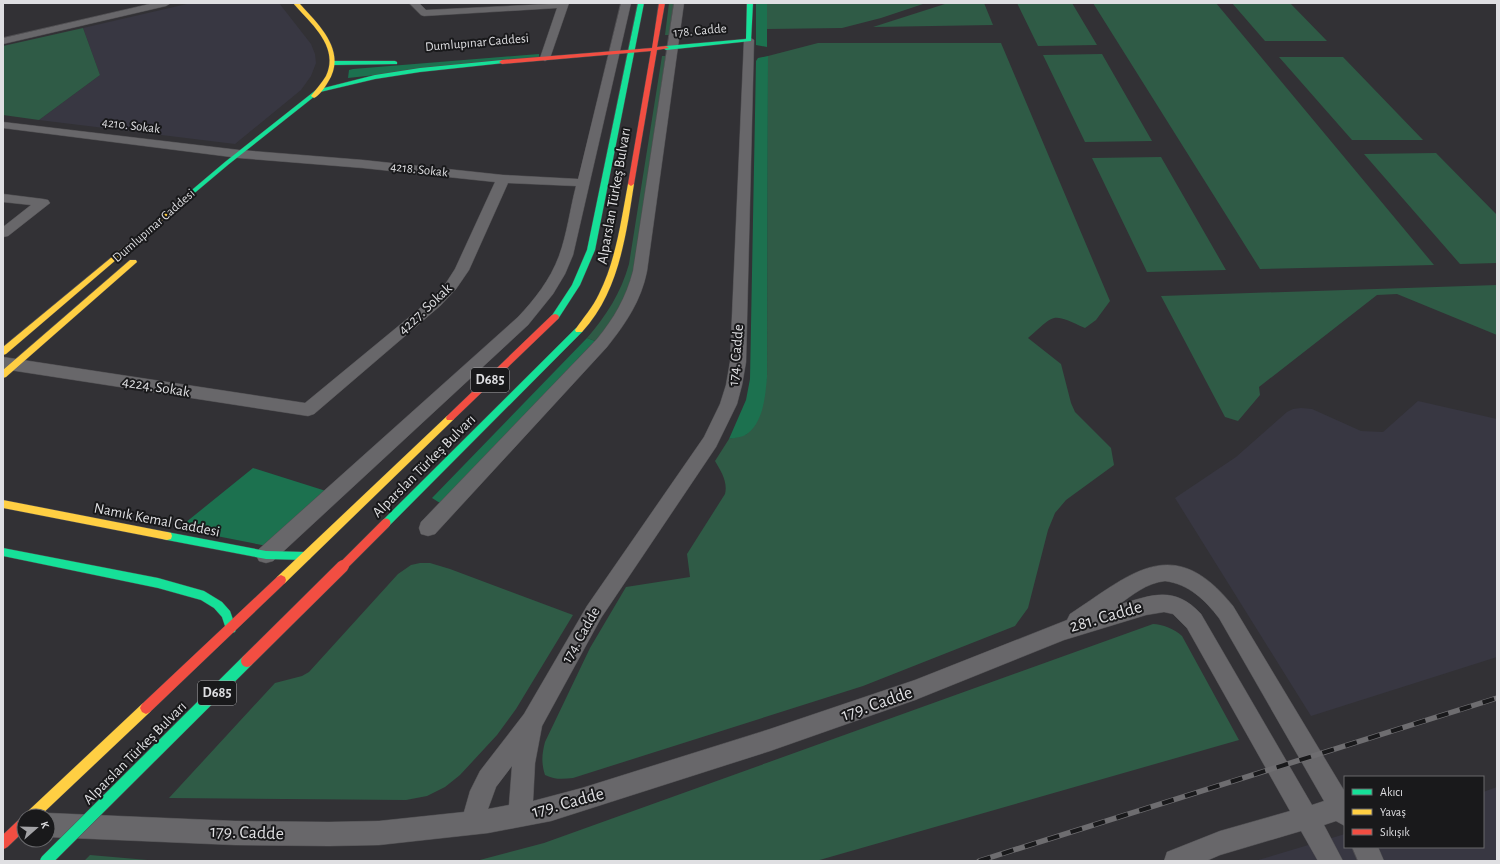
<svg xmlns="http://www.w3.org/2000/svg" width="1500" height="864" font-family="'Alegreya Sans',sans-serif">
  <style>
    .built { fill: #383742 }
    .green { fill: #2f5b46 }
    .forest { fill: #1c714f }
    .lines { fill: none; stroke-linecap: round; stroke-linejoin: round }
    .street-casing { stroke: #4e4d50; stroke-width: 1 }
    .fast-casing { stroke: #4e4d50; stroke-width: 1 }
    .slow-casing { stroke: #4e4d50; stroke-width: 1 }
    .jam-casing { stroke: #4e4d50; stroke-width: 1 }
    .street { fill: #68676a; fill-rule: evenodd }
    .fast { fill: #16e098; fill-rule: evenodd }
    .slow { fill: #ffcf43; fill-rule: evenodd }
    .jam { fill: #f24e42; fill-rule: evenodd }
    .rail-casing { stroke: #6e6d70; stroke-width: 5.5 }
    .rail { stroke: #19191b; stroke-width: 4; stroke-dasharray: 12; stroke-linecap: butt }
    .fast-bridge-casing { stroke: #4e4d50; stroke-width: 13; stroke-linecap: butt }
    .jam-bridge-far1-casing { stroke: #4e4d50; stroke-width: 10; stroke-linecap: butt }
    .jam-bridge-casing { stroke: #4e4d50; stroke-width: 13; stroke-linecap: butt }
    .fast-bridge { stroke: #16e098; stroke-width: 12 }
    .jam-bridge-far1 { stroke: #f24e42; stroke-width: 9 }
    .jam-bridge { stroke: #f24e42; stroke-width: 12 }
    .labels { text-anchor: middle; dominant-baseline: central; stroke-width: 4; stroke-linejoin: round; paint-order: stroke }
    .far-street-label { font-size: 13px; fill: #dfdfe2; stroke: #19191b }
    .shield { fill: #19191b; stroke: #a4a4a6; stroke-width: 1 }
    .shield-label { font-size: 14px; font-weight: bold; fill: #dfdfe2 }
    .street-label { font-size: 15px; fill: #dfdfe2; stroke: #19191b }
    .near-street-label { font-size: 18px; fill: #dfdfe2; stroke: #19191b }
  </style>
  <rect width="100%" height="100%" fill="#323135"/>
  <!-- built -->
  <path class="built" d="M 191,3 L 279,3 L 311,44 L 315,54 L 316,63 L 311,76 L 301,90 L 235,144 L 39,120 L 100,75 L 83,28 Z
    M 1418,401 L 1497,419 L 1497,657 L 1311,716 L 1175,498 L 1236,457 L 1287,412 L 1293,409 L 1301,408 L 1312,409 L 1361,431 L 1383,432 Z
    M 1497,787 L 1497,861 L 1255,861 L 1345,834 L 1345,847 L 1483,847 L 1483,792 Z"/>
  <!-- green -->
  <path class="green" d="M 669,3 L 674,3 L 669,35 L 665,35 Z
    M 767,3 L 926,3 L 881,18 L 842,28 L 767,29 Z
    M 948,3 L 984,3 L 993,25 L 873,27 Z
    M 1017,3 L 1072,3 L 1097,45 L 1038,46 Z
    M 1093,3 L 1216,3 L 1434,265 L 1260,269 Z
    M 1232,3 L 1290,3 L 1327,41 L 1265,41 Z
    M 83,28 L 100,75 L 39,120 L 3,115 L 3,46 Z
    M 818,43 L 1001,43 L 1110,301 L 1096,320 L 1085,328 C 1050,312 1056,314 1028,338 L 1061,364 L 1071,403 L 1075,412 L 1111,448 L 1114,465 L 1066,500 L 1055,513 L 1048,530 L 1028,608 L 1015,626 L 863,686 L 573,778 C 563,779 555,780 545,775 C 541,762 542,754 545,742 L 590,648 L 626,587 L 690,577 L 687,554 L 725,494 C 728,482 721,471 715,461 L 729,439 L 747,434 L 767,378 L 768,56 Z
    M 1102,54 L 1152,141 L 1085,142 L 1043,55 Z
    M 662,56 L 666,56 L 635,264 L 626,297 L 608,327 L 595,341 L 587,338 C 606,316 621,293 629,264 Z
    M 1279,57 L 1343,57 L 1423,140 L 1352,140 Z
    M 1436,153 L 1497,215 L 1497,263 L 1460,264 L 1364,154 Z
    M 1161,157 L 1226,270 L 1147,272 L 1092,158 Z
    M 1497,285 L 1497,335 L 1397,294 L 1377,295 L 1259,387 L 1260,395 L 1238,421 L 1225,417 L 1161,296 Z
    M 420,563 L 430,563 L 450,569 L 573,615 L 516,709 L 497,735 L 460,775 L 445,787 L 427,796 L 406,800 L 169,798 L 275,683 L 302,676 L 309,672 L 398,574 L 411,565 Z
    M 1153,624 C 1162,624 1175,629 1182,636 L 1239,740 L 816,861 L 476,861 L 544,843 Z
    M 90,855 L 159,861 L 84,861 Z"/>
  <!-- forest -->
  <path class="forest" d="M 756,3 L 767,3 L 767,47 L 756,45 Z
    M 539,54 L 539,57 L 348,78 L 349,70 L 353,69 Z
    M 768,56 L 767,378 C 765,396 764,421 747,434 C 743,437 734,438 729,439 L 746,400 L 750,379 L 756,61 L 758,58 Z
    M 587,338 L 595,341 L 440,503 L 432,498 Z
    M 253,468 L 326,491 L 267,546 L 186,530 L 185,523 Z"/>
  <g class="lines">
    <!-- street casing -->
    <g class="street-casing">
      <path id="street" d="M 154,3 L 171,3 L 166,6 L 3,44 L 3,38 Z
        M 409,3 L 419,3 L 426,10 L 569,3 L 550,58 L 545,61 L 540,58 L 557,8 L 424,16 L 421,15 Z
        M 621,3 L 631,3 L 573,255 L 565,274 L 553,294 L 528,325 L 273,561 L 266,563 L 259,561 L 256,555 L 259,549 L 518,317 C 535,299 550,280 559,256 C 567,234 570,209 576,186 L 508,183 L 469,270 L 456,289 L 440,306 L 314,414 L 308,416 L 3,369 L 3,357 L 305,403 L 430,300 L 446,283 L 455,269 L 495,182 L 363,168 L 239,158 L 3,128 L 3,122 L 239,150 L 363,160 L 503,175 L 578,179 Z
        M 674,3 L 684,3 L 647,271 C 641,301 626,323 607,347 L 435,534 L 428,536 L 421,534 L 419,528 L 421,522 L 597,339 C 614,318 626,298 633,271 Z
        M 749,37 L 754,40 L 746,362 L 742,385 L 737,404 L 716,447 L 601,618 L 542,726 L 535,763 L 533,801 L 582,788 L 770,729 L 915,680 L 1067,620 L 1070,614 C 1131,574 1173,531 1233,606 L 1345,792 L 1345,826 L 1336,821 L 1324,825 L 1343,861 L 1318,861 L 1301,831 L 1220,855 L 1206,861 L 1164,861 L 1167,852 L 1220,831 L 1290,811 L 1187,628 L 1173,614 L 1164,612 L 1146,615 L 1064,640 L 915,700 L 770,751 L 551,821 L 488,833 L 379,845 L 329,846 L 235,845 L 48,837 L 48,816 L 41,816 L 48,813 L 235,821 L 329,822 L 379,821 L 464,812 L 470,791 L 480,771 L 524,714 L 587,606 L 704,437 L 720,404 L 726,385 L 730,362 L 744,40 ZM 1165,581 C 1189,584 1205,600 1219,618 L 1324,801 L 1312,805 L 1201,614 C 1174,585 1152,595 1118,605 C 1133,595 1146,583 1165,581 ZM 512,766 L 509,805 L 488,809 L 496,787 Z
        M 3,194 L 43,199 L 48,200 L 50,203 L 8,236 L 3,237 L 3,227 L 31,205 L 3,202 Z
        M 1352,847 L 1378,847 L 1384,861 L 1358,861 Z"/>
    </g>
    <!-- fast casing -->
    <g class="fast-casing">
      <path id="fast" d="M 638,3 L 644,3 L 595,250 L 580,285 L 558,319 L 555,320 L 551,317 L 572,285 L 587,250 Z
        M 747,3 L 753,3 L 751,41 L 666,50 L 663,48 L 666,46 L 746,39 Z
        M 502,60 L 505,62 L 504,63 L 420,72 L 375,79 L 320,92 L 229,164 L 172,212 L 168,212 L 167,211 L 225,162 L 316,90 L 375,75 L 420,68 Z
        M 395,61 L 397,62 L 397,64 L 334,65 L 331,63 L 334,61 Z
        M 579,327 L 582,328 L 583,330 L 582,332 L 389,526 L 386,527 L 383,526 L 381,523 L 383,520 L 576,328 Z
        M 167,532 L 266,551 L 306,552 L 310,553 L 311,556 L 310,559 L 306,560 L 266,559 L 167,540 L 163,539 L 162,536 L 163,533 Z
        M 3,548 L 158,578 L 204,591 L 222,602 L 230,611 L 236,628 L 235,632 L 231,633 L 227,632 L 222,617 L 214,608 L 201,600 L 158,588 L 3,556 Z"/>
    </g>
    <!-- slow casing -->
    <g class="slow-casing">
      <path id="slow" d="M 293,3 L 299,3 C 318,24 348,51 328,82 C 325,87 320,95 314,98 L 311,96 C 316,89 322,83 326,76 C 340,46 310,23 293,3 Z
        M 631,182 L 634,184 C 626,235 619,292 582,332 L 576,332 L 575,330 C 583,318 593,307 599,294 C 616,260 621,221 628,184 Z
        M 170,209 L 172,210 L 172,212 L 6,354 L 3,355 L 3,347 Z
        M 130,260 L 136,260 L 137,262 L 6,377 L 3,378 L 3,370 Z
        M 450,415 L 453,416 L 454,418 L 453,420 L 285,583 L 281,585 L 277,583 L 276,580 L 277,577 L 447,416 Z
        M 3,500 L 167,532 L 171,533 L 172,536 L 171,539 L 167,540 L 3,508 Z
        M 146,702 L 150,704 L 152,708 L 150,712 L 40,816 L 25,816 L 27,812 L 142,704 Z"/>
    </g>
    <!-- jam casing -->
    <g class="jam-casing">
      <path id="jam" d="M 659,3 L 665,3 L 657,47 L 666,46 L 669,48 L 657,50 L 634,184 L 631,186 L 628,184 L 651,51 L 502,64 L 499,62 L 502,60 L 652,48 Z
        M 555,314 L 558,315 L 559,317 L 558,319 L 453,420 L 447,420 L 446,418 L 447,416 L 552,315 Z
        M 281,575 L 285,577 L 286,580 L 285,583 L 150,712 L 146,714 L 142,712 L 140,708 L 142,704 L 277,577 Z"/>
    </g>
    <!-- street -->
    <use href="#street" class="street"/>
    <!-- fast -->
    <use href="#fast" class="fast"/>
    <!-- slow -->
    <use href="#slow" class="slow"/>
    <!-- jam -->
    <use href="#jam" class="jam"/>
    <!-- rail casing -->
    <g class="rail-casing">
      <path id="rail" d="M 979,861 L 1497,698"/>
    </g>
    <!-- rail -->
    <use href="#rail" class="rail"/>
    <!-- fast-bridge casing -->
    <g class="fast-bridge-casing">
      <path id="fast-bridge" d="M 46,861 L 247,661"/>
    </g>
    <!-- jam-bridge-far1 casing -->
    <g class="jam-bridge-far1-casing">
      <path id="jam-bridge-far1" d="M 342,567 L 386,523"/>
    </g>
    <!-- jam-bridge casing -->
    <g class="jam-bridge-casing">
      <path id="jam-bridge" d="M 247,661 L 343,566
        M 3,843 L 24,823"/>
    </g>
    <!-- fast-bridge -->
    <use href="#fast-bridge" class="fast-bridge"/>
    <!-- jam-bridge-far1 -->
    <use href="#jam-bridge-far1" class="jam-bridge-far1"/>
    <!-- jam-bridge -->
    <use href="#jam-bridge" class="jam-bridge"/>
  </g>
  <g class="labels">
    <!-- far-street labels -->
    <g class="far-street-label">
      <text transform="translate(700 31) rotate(-5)">178. Cadde</text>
      <text transform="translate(477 43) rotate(-5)">Dumlupınar Caddesi</text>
      <text transform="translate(131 126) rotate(7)">4210. Sokak</text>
      <text transform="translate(419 170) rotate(6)">4218. Sokak</text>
      <text transform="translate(154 226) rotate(-41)">Dumlupınar Caddesi</text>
    </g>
    <!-- shield labels -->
    <g class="shield">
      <rect x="471" y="368" width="38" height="24" rx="3"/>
      <rect x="198" y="681" width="38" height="24" rx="3"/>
    </g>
    <g class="shield-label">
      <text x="490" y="380">D685</text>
      <text x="217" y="693">D685</text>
    </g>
    <!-- street labels -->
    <g class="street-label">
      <text transform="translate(614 196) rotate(-80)">Alparslan Türkeş Bulvarı</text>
      <text transform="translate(425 309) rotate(-43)">4227. Sokak</text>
      <text transform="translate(736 355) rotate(-85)">174. Cadde</text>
      <text transform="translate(156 387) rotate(9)">4224. Sokak</text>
      <text transform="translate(424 466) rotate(-45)">Alparslan Türkeş Bulvarı</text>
      <text transform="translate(157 520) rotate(11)">Namık Kemal Caddesi</text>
      <text transform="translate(581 635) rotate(-60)">174. Cadde</text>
      <text transform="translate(135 753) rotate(-45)">Alparslan Türkeş Bulvarı</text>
    </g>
    <!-- near-street labels -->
    <g class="near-street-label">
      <text transform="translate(1106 617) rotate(-16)">281. Cadde</text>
      <text transform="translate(877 704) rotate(-19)">179. Cadde</text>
      <text transform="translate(568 803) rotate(-15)">179. Cadde</text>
      <text transform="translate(247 833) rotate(2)">179. Cadde</text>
    </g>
  </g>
  <!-- border -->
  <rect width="1500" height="864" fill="none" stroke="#dfdfe2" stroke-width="8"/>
  <!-- legend -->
  <rect x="1344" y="776" width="140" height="72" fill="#19191b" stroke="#68686b"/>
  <rect x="1352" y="789" width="20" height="6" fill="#16e098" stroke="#68686b"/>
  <text x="1380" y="796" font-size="12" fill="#dfdfe2">Akıcı</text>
  <rect x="1352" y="809" width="20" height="6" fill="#ffcf43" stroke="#68686b"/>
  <text x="1380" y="816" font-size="12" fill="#dfdfe2">Yavaş</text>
  <rect x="1352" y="829" width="20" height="6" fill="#f24e42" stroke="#68686b"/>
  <text x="1380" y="836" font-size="12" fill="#dfdfe2">Sıkışık</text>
  <!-- north arrow -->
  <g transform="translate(36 828) rotate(70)"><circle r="19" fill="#19191b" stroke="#68686b"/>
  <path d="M0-3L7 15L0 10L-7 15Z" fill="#a2a2a5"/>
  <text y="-6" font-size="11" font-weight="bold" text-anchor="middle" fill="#dfdfe2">K</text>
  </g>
</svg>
